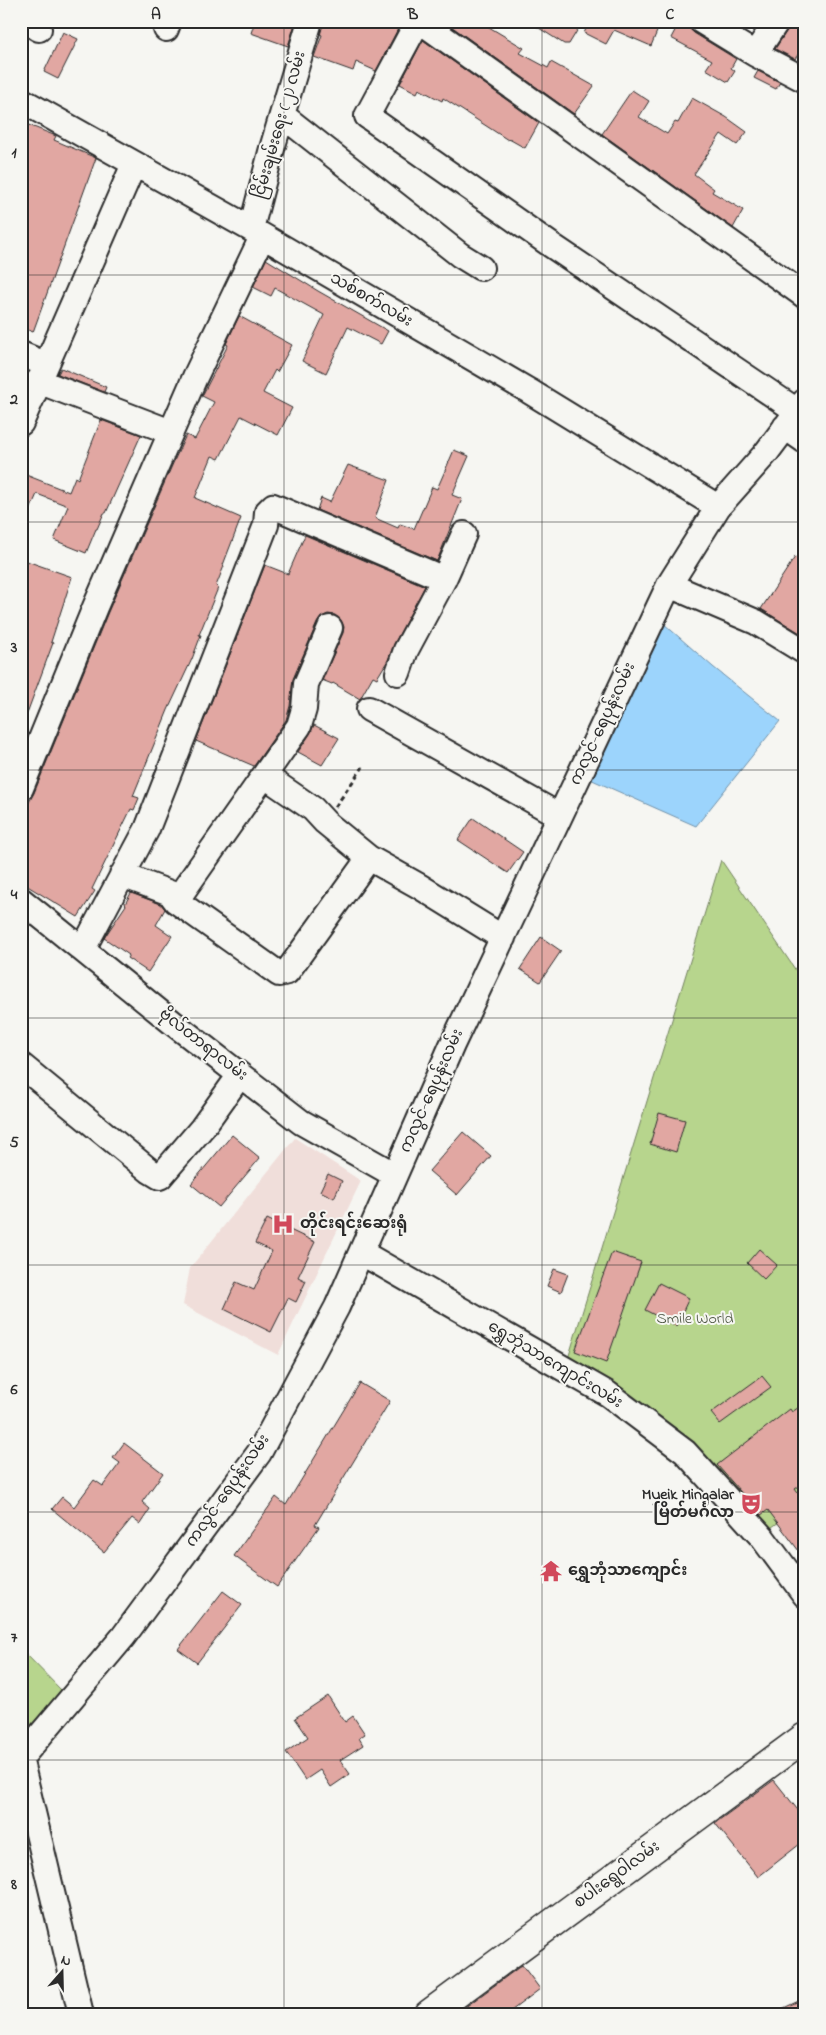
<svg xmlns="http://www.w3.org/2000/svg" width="826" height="2035" font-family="'Indie Flower','Noto Sans Myanmar',sans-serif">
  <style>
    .built { fill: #f0deda }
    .green { fill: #b7d58d; stroke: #71805c }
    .water { fill: #9cd4fc; stroke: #6f90a8 }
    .building { fill: #e1a7a2; stroke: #2b2b2b }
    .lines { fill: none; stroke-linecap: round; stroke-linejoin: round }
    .minor-casing { stroke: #2b2b2b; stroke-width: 28 }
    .major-casing { stroke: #2b2b2b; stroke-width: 31 }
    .path { stroke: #2b2b2b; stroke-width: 3; stroke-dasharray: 5 4; stroke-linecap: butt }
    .minor { stroke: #f6f6f2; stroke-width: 24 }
    .major { stroke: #f6f6f2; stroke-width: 28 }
    .grid { fill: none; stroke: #2b2b2b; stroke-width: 1; stroke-opacity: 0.55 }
    .labels { text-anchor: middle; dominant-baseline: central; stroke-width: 4; stroke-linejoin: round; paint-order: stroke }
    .street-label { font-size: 16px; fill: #2b2b2b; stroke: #f6f6f2 }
    .poi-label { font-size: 16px; font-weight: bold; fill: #2b2b2b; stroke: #f6f6f2; text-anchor: start }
    .park-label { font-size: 16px; fill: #4e5644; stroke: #f6f6f2 }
    .neatline { fill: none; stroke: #2b2b2b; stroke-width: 2 }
    .grid-label { font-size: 16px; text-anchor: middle; font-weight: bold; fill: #2b2b2b }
  </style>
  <rect width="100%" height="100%" fill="#f6f6f2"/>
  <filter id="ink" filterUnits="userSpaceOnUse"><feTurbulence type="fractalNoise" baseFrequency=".02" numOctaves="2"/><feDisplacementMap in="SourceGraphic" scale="10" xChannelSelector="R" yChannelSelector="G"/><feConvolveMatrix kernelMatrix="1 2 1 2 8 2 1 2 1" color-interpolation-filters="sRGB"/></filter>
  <g filter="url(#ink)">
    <!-- built -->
    <path class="built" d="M 295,1138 L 361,1181 L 278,1355 L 183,1305 L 190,1268 Z"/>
    <!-- green -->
    <path class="green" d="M 721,860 L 805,984 L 805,1504 L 762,1534 L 567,1362 Z
      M 21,1649 L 63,1692 L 21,1735 Z"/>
    <!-- water -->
    <path class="water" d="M 663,623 L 713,667 L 780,721 L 696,826 L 590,779 Z"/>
    <!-- building -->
    <path class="building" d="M 255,21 L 296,21 L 288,46 L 251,33 Z
      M 323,21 L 402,21 L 376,71 L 356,62 L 353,71 L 314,57 L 322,35 L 320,34 Z
      M 444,21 L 479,21 L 524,48 L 520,53 L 548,68 L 551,62 L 594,86 L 574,114 Z
      M 528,21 L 583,21 L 569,44 L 564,44 Z
      M 590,21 L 640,21 L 658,29 L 651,46 L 614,30 L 606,44 L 584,33 Z
      M 680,21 L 687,21 L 689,28 L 694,33 L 736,59 L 731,68 L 735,71 L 728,82 L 706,69 L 712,60 L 671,38 Z
      M 791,21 L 805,21 L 805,57 L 799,53 L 795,59 L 775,49 L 788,29 Z
      M 63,32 L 78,39 L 58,79 L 44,72 Z
      M 423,40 L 539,123 L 525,148 L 509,139 L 508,140 L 443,98 L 442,101 L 419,89 L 417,93 L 400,84 Z
      M 758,71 L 780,82 L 776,89 L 754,78 Z
      M 632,90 L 649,101 L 639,117 L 667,134 L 675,122 L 678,123 L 692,98 L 726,117 L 747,132 L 737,145 L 721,134 L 694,174 L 714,189 L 712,192 L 743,210 L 733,228 L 602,134 Z
      M 21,122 L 56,136 L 54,140 L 96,158 L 33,332 L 21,327 Z
      M 266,259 L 318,291 L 388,331 L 381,344 L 348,327 L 326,373 L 302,361 L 324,315 L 275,288 L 271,296 L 253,287 Z
      M 239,316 L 292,345 L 277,372 L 275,370 L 263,393 L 292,408 L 278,435 L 241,416 L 219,459 L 212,456 L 195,498 L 241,518 L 223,565 L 224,566 L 216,586 L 218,588 L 199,635 L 201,635 L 192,659 L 168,710 L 133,796 L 139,798 L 134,810 L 131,809 L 92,889 L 95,891 L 78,917 L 21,882 L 21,817 L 34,793 L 108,612 L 174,461 L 186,435 L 195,439 L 214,402 L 202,396 L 228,345 L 226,344 Z
      M 61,368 L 106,387 L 104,392 L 58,374 Z
      M 101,420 L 141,435 L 106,513 L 104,513 L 97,529 L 96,529 L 86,553 L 54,540 L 68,506 L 37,494 L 21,531 L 21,473 L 69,492 L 75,477 L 78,479 Z
      M 454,450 L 469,456 L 452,495 L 462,499 L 437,561 L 317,510 L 321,498 L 330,502 L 348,465 L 389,480 L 375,518 L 398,528 L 400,524 L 414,529 L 432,487 L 437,489 Z
      M 305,535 L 425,586 L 394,644 L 388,660 L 377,678 L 373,676 L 360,699 L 333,683 L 332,684 L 322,680 L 343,633 L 344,627 L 341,620 L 335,615 L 328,614 L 321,617 L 317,623 L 293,679 L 290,706 L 286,720 L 254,766 L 196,741 L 265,565 L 288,574 Z
      M 795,557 L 805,563 L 805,636 L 761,609 Z
      M 21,559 L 72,577 L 51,642 L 53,643 L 23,724 L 21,724 Z
      M 314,725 L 339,738 L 322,765 L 298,752 L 310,734 Z
      M 473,818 L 523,852 L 508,873 L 458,840 Z
      M 131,893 L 161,904 L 165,909 L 156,925 L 172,936 L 148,972 L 127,958 L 129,955 L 104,938 L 126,905 L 125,904 Z
      M 541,937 L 561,951 L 540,982 L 520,969 Z
      M 659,1113 L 685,1120 L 676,1152 L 650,1144 Z
      M 463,1132 L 491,1156 L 457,1195 L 429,1171 Z
      M 232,1135 L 260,1158 L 219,1207 L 191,1184 Z
      M 328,1174 L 342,1181 L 334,1198 L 320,1191 Z
      M 267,1219 L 315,1242 L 298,1277 L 306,1281 L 296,1302 L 288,1298 L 271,1332 L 224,1309 L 236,1282 L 254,1290 L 272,1251 L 255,1243 Z
      M 759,1249 L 777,1265 L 764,1279 L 747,1263 Z
      M 612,1252 L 641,1262 L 606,1363 L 575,1351 Z
      M 554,1269 L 568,1274 L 561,1292 L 547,1286 Z
      M 659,1283 L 689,1298 L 676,1326 L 645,1310 Z
      M 762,1376 L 771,1387 L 720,1424 L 711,1413 Z
      M 360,1383 L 390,1401 L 315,1525 L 319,1527 L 277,1587 L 234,1556 L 276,1497 L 286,1505 Z
      M 805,1403 L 805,1482 L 795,1489 L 805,1503 L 805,1559 L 768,1510 L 761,1515 L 717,1465 L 790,1409 L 792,1412 Z
      M 124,1443 L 163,1473 L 142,1502 L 150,1509 L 140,1524 L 132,1518 L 104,1552 L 52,1509 L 62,1497 L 74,1507 L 94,1480 L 103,1486 L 120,1463 L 113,1458 Z
      M 223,1591 L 242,1605 L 197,1663 L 178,1649 Z
      M 328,1696 L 345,1722 L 353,1716 L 365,1734 L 359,1738 L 363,1745 L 340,1760 L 350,1774 L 331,1787 L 320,1770 L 305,1780 L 286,1752 L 308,1737 L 295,1718 Z
      M 774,1780 L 805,1819 L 805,1840 L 758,1877 L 715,1823 Z
      M 522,1965 L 540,1989 L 507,2014 L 456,2014 Z
      M 805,1998 L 805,2014 L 771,2014 Z"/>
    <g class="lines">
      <!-- minor casing -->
      <g class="minor-casing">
        <path id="minor" d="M 26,21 L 39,29
          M 418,21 L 367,116 L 551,245 L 797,411
          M 420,21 L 805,296
          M 701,21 L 755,54 L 805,80
          M 166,29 L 169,21
          M 755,54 L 777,21
          M 21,100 L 251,229 L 529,391 L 718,507
          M 282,115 L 460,255 L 481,268
          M 251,229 L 271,152 L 310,21
          M 21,354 L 45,364
          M 38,381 L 171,432
          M 21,423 L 134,164
          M 785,427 L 805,441
          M 669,585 L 756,622 L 805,652
          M 398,673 L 406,650 L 444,579 L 464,534
          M 369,709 L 560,816
          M 265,776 L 313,809 L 325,822 L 369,858 L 419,886 L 503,938
          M 21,788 L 95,607 L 195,377 L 262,237
          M 122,875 L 170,893 L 176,901 L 279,974 L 287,972 L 369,858
          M 21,900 L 173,1023 L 301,1122 L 395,1175
          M 176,901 L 299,726 L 304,709 L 306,684 L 330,628
          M 83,949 L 147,829 L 266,525 L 267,512 L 273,506 L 444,579
          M 21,1065 L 150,1171 L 160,1177 L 202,1128 L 240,1075
          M 362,1253 L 608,1394 L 685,1452 L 762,1537 L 805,1595
          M 21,1758 L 123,1637 L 259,1453 L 337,1307 L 452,1045 L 669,585 L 718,507 L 766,453 L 805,401
          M 21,1762 L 81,2014"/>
      </g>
      <!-- major casing -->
      <g class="major-casing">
        <path id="major" d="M 429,2014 L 805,1737"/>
      </g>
      <!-- path -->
      <path class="path" d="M 335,807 L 363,767"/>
      <!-- minor -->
      <use href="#minor" class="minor"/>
      <!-- major -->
      <use href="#major" class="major"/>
    </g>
  </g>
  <!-- grid -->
  <path class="grid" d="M 284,21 L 284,2014M 542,21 L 542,2014M 21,275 L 805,275M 21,522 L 805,522M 21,770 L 805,770M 21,1018 L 805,1018M 21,1265 L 805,1265M 21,1512 L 805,1512M 21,1760 L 805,1760"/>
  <!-- icons -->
  <defs>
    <g id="hospital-bare" transform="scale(1.725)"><path d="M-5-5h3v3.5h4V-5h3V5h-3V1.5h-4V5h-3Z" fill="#d1495b" stroke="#f6f6f2" stroke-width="2.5" paint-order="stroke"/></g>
    <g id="theatre-bare" transform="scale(1.725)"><path d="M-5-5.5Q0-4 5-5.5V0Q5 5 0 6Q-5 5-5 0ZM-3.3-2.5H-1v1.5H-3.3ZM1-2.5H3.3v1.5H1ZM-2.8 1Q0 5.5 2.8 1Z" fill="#d1495b" stroke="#f6f6f2" stroke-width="2.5" paint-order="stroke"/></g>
    <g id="temple-bare" transform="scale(1.725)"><path d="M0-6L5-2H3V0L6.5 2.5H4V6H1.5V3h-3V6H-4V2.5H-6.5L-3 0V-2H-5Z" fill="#d1495b" stroke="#f6f6f2" stroke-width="2.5" paint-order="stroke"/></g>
  </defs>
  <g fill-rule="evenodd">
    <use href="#hospital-bare" x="283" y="1224"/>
    <use href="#theatre-bare" x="751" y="1504"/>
    <use href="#temple-bare" x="551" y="1571"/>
  </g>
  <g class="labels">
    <!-- street labels -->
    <g class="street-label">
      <text transform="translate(280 125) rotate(-74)">ငြိမ်းချမ်းရေး (၂) လမ်း</text>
      <text transform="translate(371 300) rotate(30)">သစ်စက်လမ်း</text>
      <text transform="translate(603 724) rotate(-65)">ကလွင်-ရေပုန်းလမ်း</text>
      <text transform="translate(203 1045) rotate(38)">ဗိုလ်တာရာလမ်း</text>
      <text transform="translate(432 1091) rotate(-66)">ကလွင်-ရေပုန်းလမ်း</text>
      <text transform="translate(555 1365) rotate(31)">ရွှေဘုံသာကျောင်းလမ်း</text>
      <text transform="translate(228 1491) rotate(-55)">ကလွင်-ရေပုန်းလမ်း</text>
      <text transform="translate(617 1875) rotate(-36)">စပါးရွေဝါလမ်း</text>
    </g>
    <!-- poi labels -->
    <g class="poi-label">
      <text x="300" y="1224">တိုင်းရင်းဆေးရုံ</text>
      <text x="734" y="1495" text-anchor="end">Myeik Mingalar<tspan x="734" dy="18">မြိတ်မင်္ဂလာ</tspan></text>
      <text x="568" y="1571">ရွှေဘုံသာကျောင်း</text>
    </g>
    <!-- park labels -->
    <g class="park-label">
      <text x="695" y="1319">Smile World</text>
    </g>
  </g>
  <!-- margin -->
  <rect width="826" height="2035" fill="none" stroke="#f6f6f2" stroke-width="55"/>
  <!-- north arrow -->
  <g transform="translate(62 1972) rotate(20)" stroke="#f6f6f2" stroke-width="4" paint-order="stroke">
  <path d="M0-4L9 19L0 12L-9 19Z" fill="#2b2b2b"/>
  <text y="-8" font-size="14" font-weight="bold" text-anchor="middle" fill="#2b2b2b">N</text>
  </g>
  <rect x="28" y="28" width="770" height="1980" class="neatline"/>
  <g class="grid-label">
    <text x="156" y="19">A</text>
    <text x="413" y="19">B</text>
    <text x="670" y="19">C</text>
    <text x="14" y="157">1</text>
    <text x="14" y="404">2</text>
    <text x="14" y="652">3</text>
    <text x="14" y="899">4</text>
    <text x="14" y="1147">5</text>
    <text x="14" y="1394">6</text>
    <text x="14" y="1642">7</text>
    <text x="14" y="1889">8</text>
  </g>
</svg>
